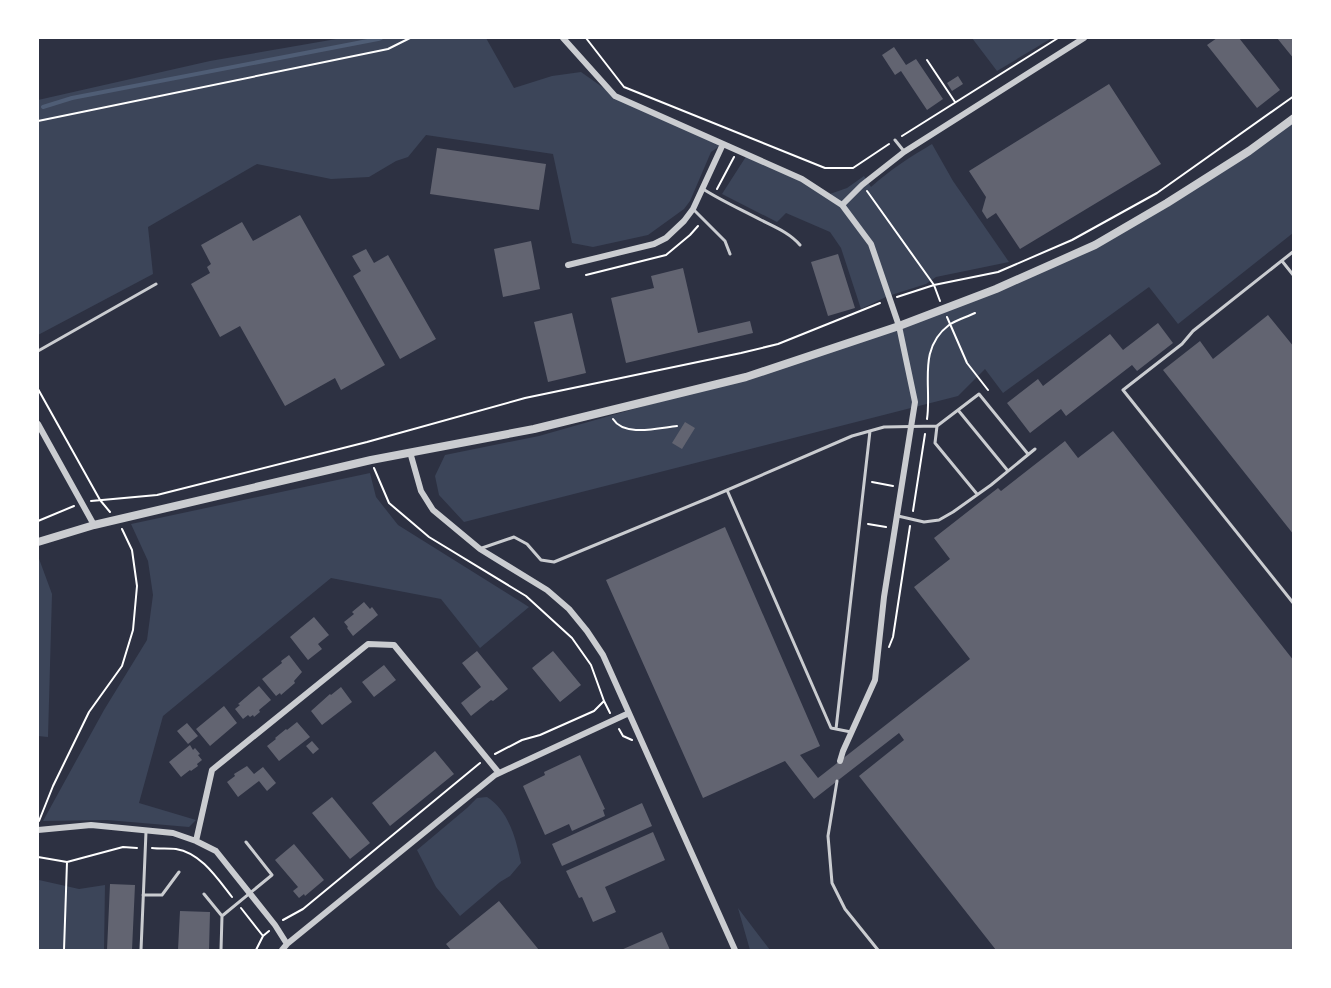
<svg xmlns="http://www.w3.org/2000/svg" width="1331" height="988" font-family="'Asap Condensed',sans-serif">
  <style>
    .green { fill: #3c4559 }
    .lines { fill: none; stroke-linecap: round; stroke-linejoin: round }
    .stream { stroke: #4f5d75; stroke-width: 4 }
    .building { fill: #626471 }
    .path { stroke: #fff; stroke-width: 2 }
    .service { stroke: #caccd0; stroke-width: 3 }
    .minor { stroke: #caccd0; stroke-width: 6 }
    .tertiary { stroke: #caccd0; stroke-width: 8 }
  </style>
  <rect width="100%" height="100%" fill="#2d3142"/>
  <!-- green -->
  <path class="green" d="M 342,38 L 486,38 L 514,88 L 552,76 L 581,72 L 615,96 L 723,144 L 711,152 L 690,201 L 684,209 L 648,235 L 593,247 L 572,243 L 553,154 L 426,135 L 408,157 L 396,161 L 369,177 L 331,179 L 257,164 L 148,227 L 153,274 L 38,335 L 38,100 L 210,61 Z
    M 972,38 L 1052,38 L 997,71 Z
    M 1293,118 L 1293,233 L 1178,324 L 1149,287 L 1003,393 L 985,369 L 958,396 L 464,522 L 439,495 L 435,476 L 445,455 L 539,436 L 746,377 L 1022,278 L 1095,245 L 1163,205 Z
    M 932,144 L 953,181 L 1009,262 L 936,277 L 926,284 L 888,296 L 861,309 L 841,248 L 830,232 L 786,213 L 777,222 L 722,194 L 747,155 L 802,179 L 827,195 L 847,188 L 864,176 L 871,187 C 890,170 910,157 932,144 Z
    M 370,473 L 376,497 L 398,525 L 529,607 L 480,648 L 441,599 L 331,578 L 163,716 L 139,803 L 196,820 L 189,827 L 107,820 L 43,821 L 104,710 L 147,640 L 153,595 L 148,561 L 131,524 Z
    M 38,556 L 52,594 L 48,737 L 38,736 Z
    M 487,797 C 509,811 516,839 521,863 L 510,876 L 500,882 L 460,916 L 436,887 L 417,850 L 467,808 L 477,798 Z
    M 39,880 L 79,889 L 105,885 L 104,950 L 38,950 Z
    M 738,908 L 770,950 L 750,950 Z"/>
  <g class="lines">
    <!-- stream -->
    <path class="stream" d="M 43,107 L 72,98 L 378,39 L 381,38"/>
  </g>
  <!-- building -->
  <path class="building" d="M 1217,38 L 1239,38 L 1280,90 L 1257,108 L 1207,45 Z
    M 1277,38 L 1294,38 L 1294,59 Z
    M 894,47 L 906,65 L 916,59 L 943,99 L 927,110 L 901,71 L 895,75 L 882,55 Z
    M 958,76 L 963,84 L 952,91 L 947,83 Z
    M 1109,84 L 1161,164 L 1020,249 L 996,213 L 987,219 L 982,211 L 986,197 L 969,171 Z
    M 437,148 L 546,164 L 539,210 L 430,194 Z
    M 300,215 L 385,365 L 341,390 L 335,378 L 285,406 L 240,326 L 220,337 L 191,284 L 210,273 L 207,267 L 211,264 L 201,245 L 242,222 L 253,241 Z
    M 531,241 L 540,289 L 503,297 L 494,249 Z
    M 366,249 L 374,263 L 388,255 L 436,339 L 400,359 L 353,276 L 361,271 L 352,256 Z
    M 838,254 L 855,308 L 828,316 L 811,262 Z
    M 683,268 L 698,333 L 750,321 L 753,333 L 626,363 L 611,298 L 654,288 L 651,276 Z
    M 572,313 L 586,373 L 548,382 L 534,322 Z
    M 1268,315 L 1294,347 L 1294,535 L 1163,370 L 1200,341 L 1213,359 Z
    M 1158,323 L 1173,343 L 1137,371 L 1132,365 L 1066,416 L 1061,409 L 1030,433 L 1007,403 L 1038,379 L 1043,386 L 1110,334 L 1123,350 Z
    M 685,422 L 695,428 L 682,449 L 672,443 Z
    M 1113,431 L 1294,661 L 1294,950 L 996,950 L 859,776 L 904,740 L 899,733 L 814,799 L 785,761 L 703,798 L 606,580 L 725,527 L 820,746 L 800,755 L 818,778 L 970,659 L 914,587 L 950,559 L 934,538 L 998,488 L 1001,491 L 1065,441 L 1078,458 Z
    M 364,602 L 370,609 L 372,607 L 378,615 L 353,636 L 347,628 L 348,627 L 344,622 L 354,614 L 352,612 Z
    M 314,617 L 329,635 L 318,644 L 322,649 L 308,660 L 290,637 Z
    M 477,651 L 508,689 L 493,701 L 491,700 L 471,716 L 461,703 L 481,687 L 462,663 Z
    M 553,651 L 581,685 L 560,702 L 532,668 Z
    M 289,655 L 302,672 L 294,681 L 295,683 L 281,695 L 280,693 L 276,696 L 262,679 L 282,663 L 281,661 Z
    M 384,665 L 396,680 L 374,697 L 362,682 Z
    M 259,686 L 271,700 L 259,710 L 260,712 L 254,717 L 253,715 L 250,717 L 248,715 L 243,719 L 235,709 L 240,705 L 238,704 Z
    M 341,687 L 352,702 L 322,725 L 311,711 L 330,694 L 331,695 Z
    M 224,706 L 237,723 L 210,746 L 196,729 Z
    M 297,722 L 310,737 L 279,761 L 267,746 L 276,739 L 275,738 L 286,729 L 287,730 Z
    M 187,723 L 198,736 L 188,744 L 177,731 Z
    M 312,741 L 319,749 L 313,754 L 306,746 Z
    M 190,745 L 193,750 L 195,748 L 200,754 L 198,755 L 202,760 L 197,764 L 198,766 L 191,771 L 190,770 L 181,777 L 169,762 Z
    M 435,751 L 454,774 L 390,826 L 372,803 Z
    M 580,755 L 605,809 L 603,810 L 605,816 L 572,831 L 569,824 L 545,835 L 523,786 L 545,775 L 544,772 Z
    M 247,766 L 254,774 L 263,767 L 276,783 L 267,791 L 259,781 L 238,797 L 227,782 L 235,776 L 234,774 Z
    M 332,797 L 370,843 L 350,859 L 312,813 Z
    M 642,803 L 652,826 L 562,866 L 552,844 Z
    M 653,832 L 665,860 L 605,887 L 616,912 L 593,922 L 582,897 L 579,898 L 566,871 Z
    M 294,844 L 324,880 L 305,896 L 304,894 L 299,898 L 293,891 L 298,887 L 275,860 Z
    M 110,884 L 135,885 L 132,950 L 107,950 Z
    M 499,901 L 539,950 L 451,950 L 446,944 Z
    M 180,911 L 210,912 L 209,950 L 178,950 Z
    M 662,932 L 670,950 L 621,950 Z"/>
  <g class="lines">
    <!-- path -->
    <path class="path" d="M 586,38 L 624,87 L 825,168 L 853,168 L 889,144
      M 927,60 L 955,102
      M 38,121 L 388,49 L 410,38
      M 902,136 L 1058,38
      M 717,189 L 734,157
      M 867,191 L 934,285 L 940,301
      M 586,275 L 666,255 L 690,235 L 698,226
      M 897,297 L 934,285 L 998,272 L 1072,240 L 1157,193 L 1294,96
      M 947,317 L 967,363 L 988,390
      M 38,389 L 100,500 L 110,512
      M 613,419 C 624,437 658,428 677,426
      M 927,419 C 932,386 917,349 949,325 C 956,320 967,317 975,313
      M 374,468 L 389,503 L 429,537 L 526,596 L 572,638 L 591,665 L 604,701 L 610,713
      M 872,482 L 893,486
      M 91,501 L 157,495 L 367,442 L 525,398 L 741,353 L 778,344 L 880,303
      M 913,511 L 925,434
      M 38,521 L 74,506
      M 868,524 L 886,527
      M 889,647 L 893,637 L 910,526
      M 619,729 L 623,736 L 632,740
      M 495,754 L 522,740 L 540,735 L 594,711 L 604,701
      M 39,821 L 53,786 L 89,712 L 122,666 L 133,630 L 137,586 L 132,550 L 122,529
      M 152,848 C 160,849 168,848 176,849 C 201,853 217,878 232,897
      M 38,857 L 67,862 L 123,847 L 137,848
      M 241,908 L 263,936
      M 283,920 L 303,909 L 480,763
      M 64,950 L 67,862
      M 256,950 L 263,936 L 269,931"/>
    <!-- service -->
    <path class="service" d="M 895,140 L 903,150
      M 703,189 C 722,201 742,210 761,220 C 775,227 790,233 800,245
      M 694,210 L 725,241 L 730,254
      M 1294,251 L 1193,331 L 1182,344 L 1123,390 L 1294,604
      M 1282,261 L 1294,276
      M 38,351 L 156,284
      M 958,410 L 1008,471
      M 937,426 L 935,443 L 977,494
      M 727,490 L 831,728 L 851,732
      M 898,516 L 924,522 L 939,520 L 953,512 L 991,485 L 1035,449
      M 482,548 L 514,537 L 527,544 L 541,560 L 554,562 L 711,497 L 852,436 L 884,427 L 937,426 L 979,394 L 1028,454
      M 836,729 L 870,431
      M 837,781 L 828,836 L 832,883 L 845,909 L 878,950
      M 204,894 L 222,916 L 221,950
      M 143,895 L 162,895 L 179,872
      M 222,916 L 272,875 L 246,842
      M 141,950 L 146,832"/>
    <!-- minor -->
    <path class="minor" d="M 563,38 L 615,96 L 802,179 L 842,205 L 871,244 L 899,326 L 915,402 L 884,597 L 875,680 L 843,751 L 840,761
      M 842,205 L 862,185 L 904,152 L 1084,38
      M 568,265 L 654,244 L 666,238 L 684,221 L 693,209 L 723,144
      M 38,424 L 94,525
      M 410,452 L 421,491 L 433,510 L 480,549 L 547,590 L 569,609 L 587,631 L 603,655 L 735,950
      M 38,830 L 91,825 L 173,833 L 196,841 L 216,851 L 275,925 L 287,944
      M 196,841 L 212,770 L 368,644 L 394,645 L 499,773
      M 282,950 L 287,944 L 495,775 L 629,713"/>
    <!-- tertiary -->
    <path class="tertiary" d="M 38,542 L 94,525 L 371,460 L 534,429 L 746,377 L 899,326 L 996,289 L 1095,245 L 1167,203 L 1249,151 L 1294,118"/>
  </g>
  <!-- border -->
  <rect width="1331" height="988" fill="none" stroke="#ffffff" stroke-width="78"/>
</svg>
